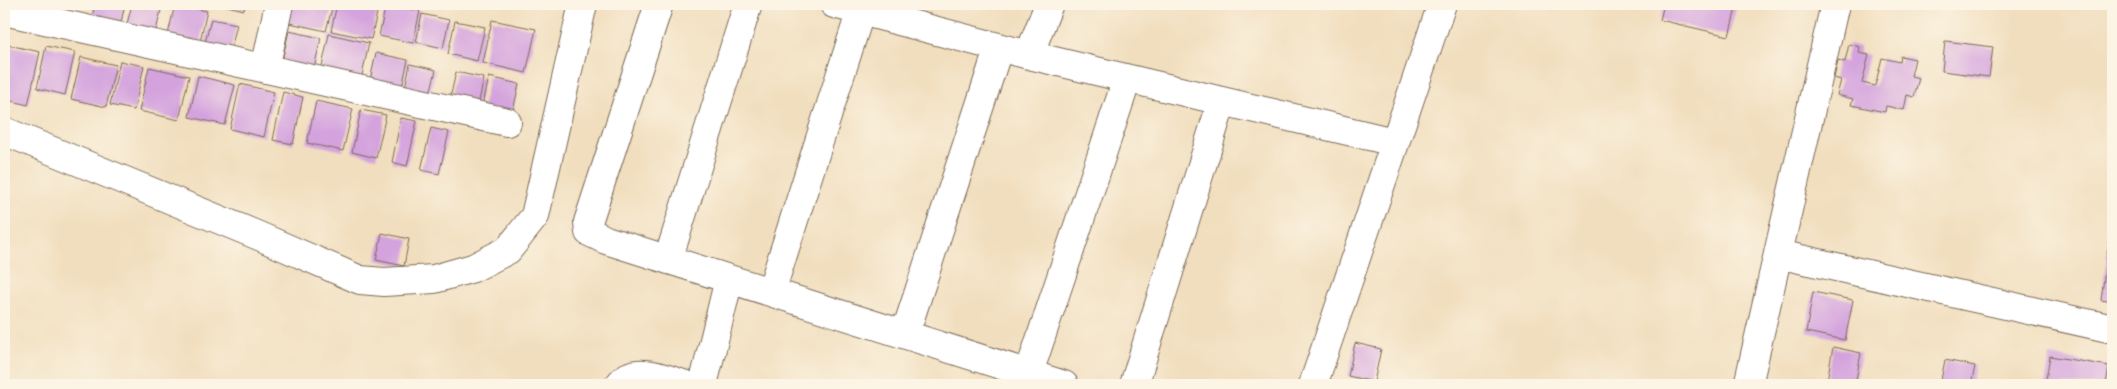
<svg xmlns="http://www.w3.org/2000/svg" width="2117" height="389" font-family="Kalam,sans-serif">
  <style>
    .building { fill: #d4a3de }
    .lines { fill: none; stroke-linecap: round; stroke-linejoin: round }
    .minor-casing { stroke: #7b6956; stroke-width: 30 }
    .minor { stroke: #fff; stroke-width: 28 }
  </style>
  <rect width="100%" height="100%" fill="#fcf5e5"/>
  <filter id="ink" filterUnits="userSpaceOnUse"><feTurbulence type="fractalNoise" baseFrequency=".02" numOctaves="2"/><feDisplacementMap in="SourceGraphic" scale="10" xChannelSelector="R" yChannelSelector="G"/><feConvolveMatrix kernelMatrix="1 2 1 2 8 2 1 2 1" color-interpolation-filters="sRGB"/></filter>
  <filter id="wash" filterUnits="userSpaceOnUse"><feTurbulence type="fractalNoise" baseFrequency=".0096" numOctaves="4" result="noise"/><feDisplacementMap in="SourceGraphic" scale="20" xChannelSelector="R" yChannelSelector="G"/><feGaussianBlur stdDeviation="1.12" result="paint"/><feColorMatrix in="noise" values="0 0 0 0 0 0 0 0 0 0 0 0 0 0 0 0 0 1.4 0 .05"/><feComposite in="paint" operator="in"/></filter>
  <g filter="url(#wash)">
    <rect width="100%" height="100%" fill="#f1debe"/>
    <g id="blocks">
      <!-- building -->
      <path class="building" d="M 95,4 L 125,4 L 119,32 L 90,25 Z
        M 132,4 L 161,10 L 154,39 L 125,32 Z
        M 175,4 L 207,11 L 199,46 L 167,39 Z
        M 219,4 L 246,4 L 244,10 Z
        M 289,4 L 333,4 L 326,31 L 285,22 Z
        M 337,4 L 379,4 L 371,39 L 331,31 Z
        M 386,4 L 420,11 L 413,43 L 379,36 Z
        M 1664,4 L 1737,4 L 1729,36 L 1660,20 Z
        M 422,14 L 449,20 L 443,48 L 416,42 Z
        M 211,19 L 237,24 L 230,53 L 204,47 Z
        M 492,20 L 536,29 L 526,73 L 483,63 Z
        M 455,21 L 485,27 L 477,61 L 448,54 Z
        M 289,31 L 321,38 L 313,72 L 281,65 Z
        M 329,34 L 369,43 L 360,85 L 320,76 Z
        M 1945,41 L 1993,47 L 1989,77 L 1942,71 Z
        M 4,44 L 40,52 L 28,105 L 4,99 Z
        M 1849,44 L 1860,47 L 1859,53 L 1869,55 L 1862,83 L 1875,86 L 1882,58 L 1900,62 L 1901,56 L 1915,59 L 1911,76 L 1919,78 L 1914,97 L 1907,95 L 1904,110 L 1886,106 L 1885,112 L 1851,105 L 1853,99 L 1837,95 L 1841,80 L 1834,78 L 1838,60 L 1845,62 Z
        M 46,46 L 75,52 L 65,95 L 37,88 Z
        M 376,53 L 408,60 L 401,92 L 369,85 Z
        M 81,57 L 116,65 L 106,107 L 71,99 Z
        M 120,61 L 144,66 L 134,110 L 110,105 Z
        M 410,64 L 436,70 L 429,98 L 404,92 Z
        M 149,67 L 189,76 L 179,120 L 139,111 Z
        M 456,72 L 484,78 L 477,110 L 449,103 Z
        M 198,76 L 235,85 L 225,125 L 189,117 Z
        M 489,77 L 519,84 L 512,115 L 482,109 Z
        M 240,84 L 274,92 L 264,137 L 230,129 Z
        M 283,92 L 303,97 L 293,144 L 273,140 Z
        M 316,101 L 353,109 L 343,151 L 307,143 Z
        M 361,110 L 386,115 L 376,158 L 352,152 Z
        M 401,118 L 417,121 L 407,166 L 392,162 Z
        M 431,128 L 449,132 L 439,174 L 421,170 Z
        M 382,233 L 409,239 L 404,266 L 376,260 Z
        M 2109,241 L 2113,241 L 2113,302 L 2101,300 Z
        M 1813,292 L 1853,300 L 1845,340 L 1806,332 Z
        M 1355,343 L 1381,349 L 1374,382 L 1348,376 Z
        M 1833,347 L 1861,353 L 1855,385 L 1827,381 Z
        M 2050,356 L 2109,366 L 2106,385 L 2045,385 Z
        M 1945,360 L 1975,366 L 1971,385 L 1940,385 Z"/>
    </g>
  </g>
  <g filter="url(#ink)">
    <use href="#blocks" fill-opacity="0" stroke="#7b6956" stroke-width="1"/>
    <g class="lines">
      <!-- minor casing -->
      <g class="minor-casing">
        <path id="minor" d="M 659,4 L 588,222 L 589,232 L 606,240 L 1064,385
          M 834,4 L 1029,55 L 1394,142
          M 4,11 L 507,122
          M 1029,55 L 1049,4
          M 265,69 L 279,4
          M 4,131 L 259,236 L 360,280 L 384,282 L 434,279 L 473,268 L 508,250 L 535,216 L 583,4
          M 1778,254 L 2113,329
          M 668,260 L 748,4
          M 771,292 L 863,4
          M 905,334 L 999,47
          M 619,385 C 634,363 666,379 686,385
          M 703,385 L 729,279
          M 1025,385 L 1127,79
          M 1134,385 L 1222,101
          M 1313,385 L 1442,4
          M 1748,385 L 1835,4"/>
      </g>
      <!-- minor -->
      <use href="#minor" class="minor"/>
    </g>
  </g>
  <!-- margin -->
  <rect width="2117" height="389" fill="none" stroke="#fcf5e5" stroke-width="20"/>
</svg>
